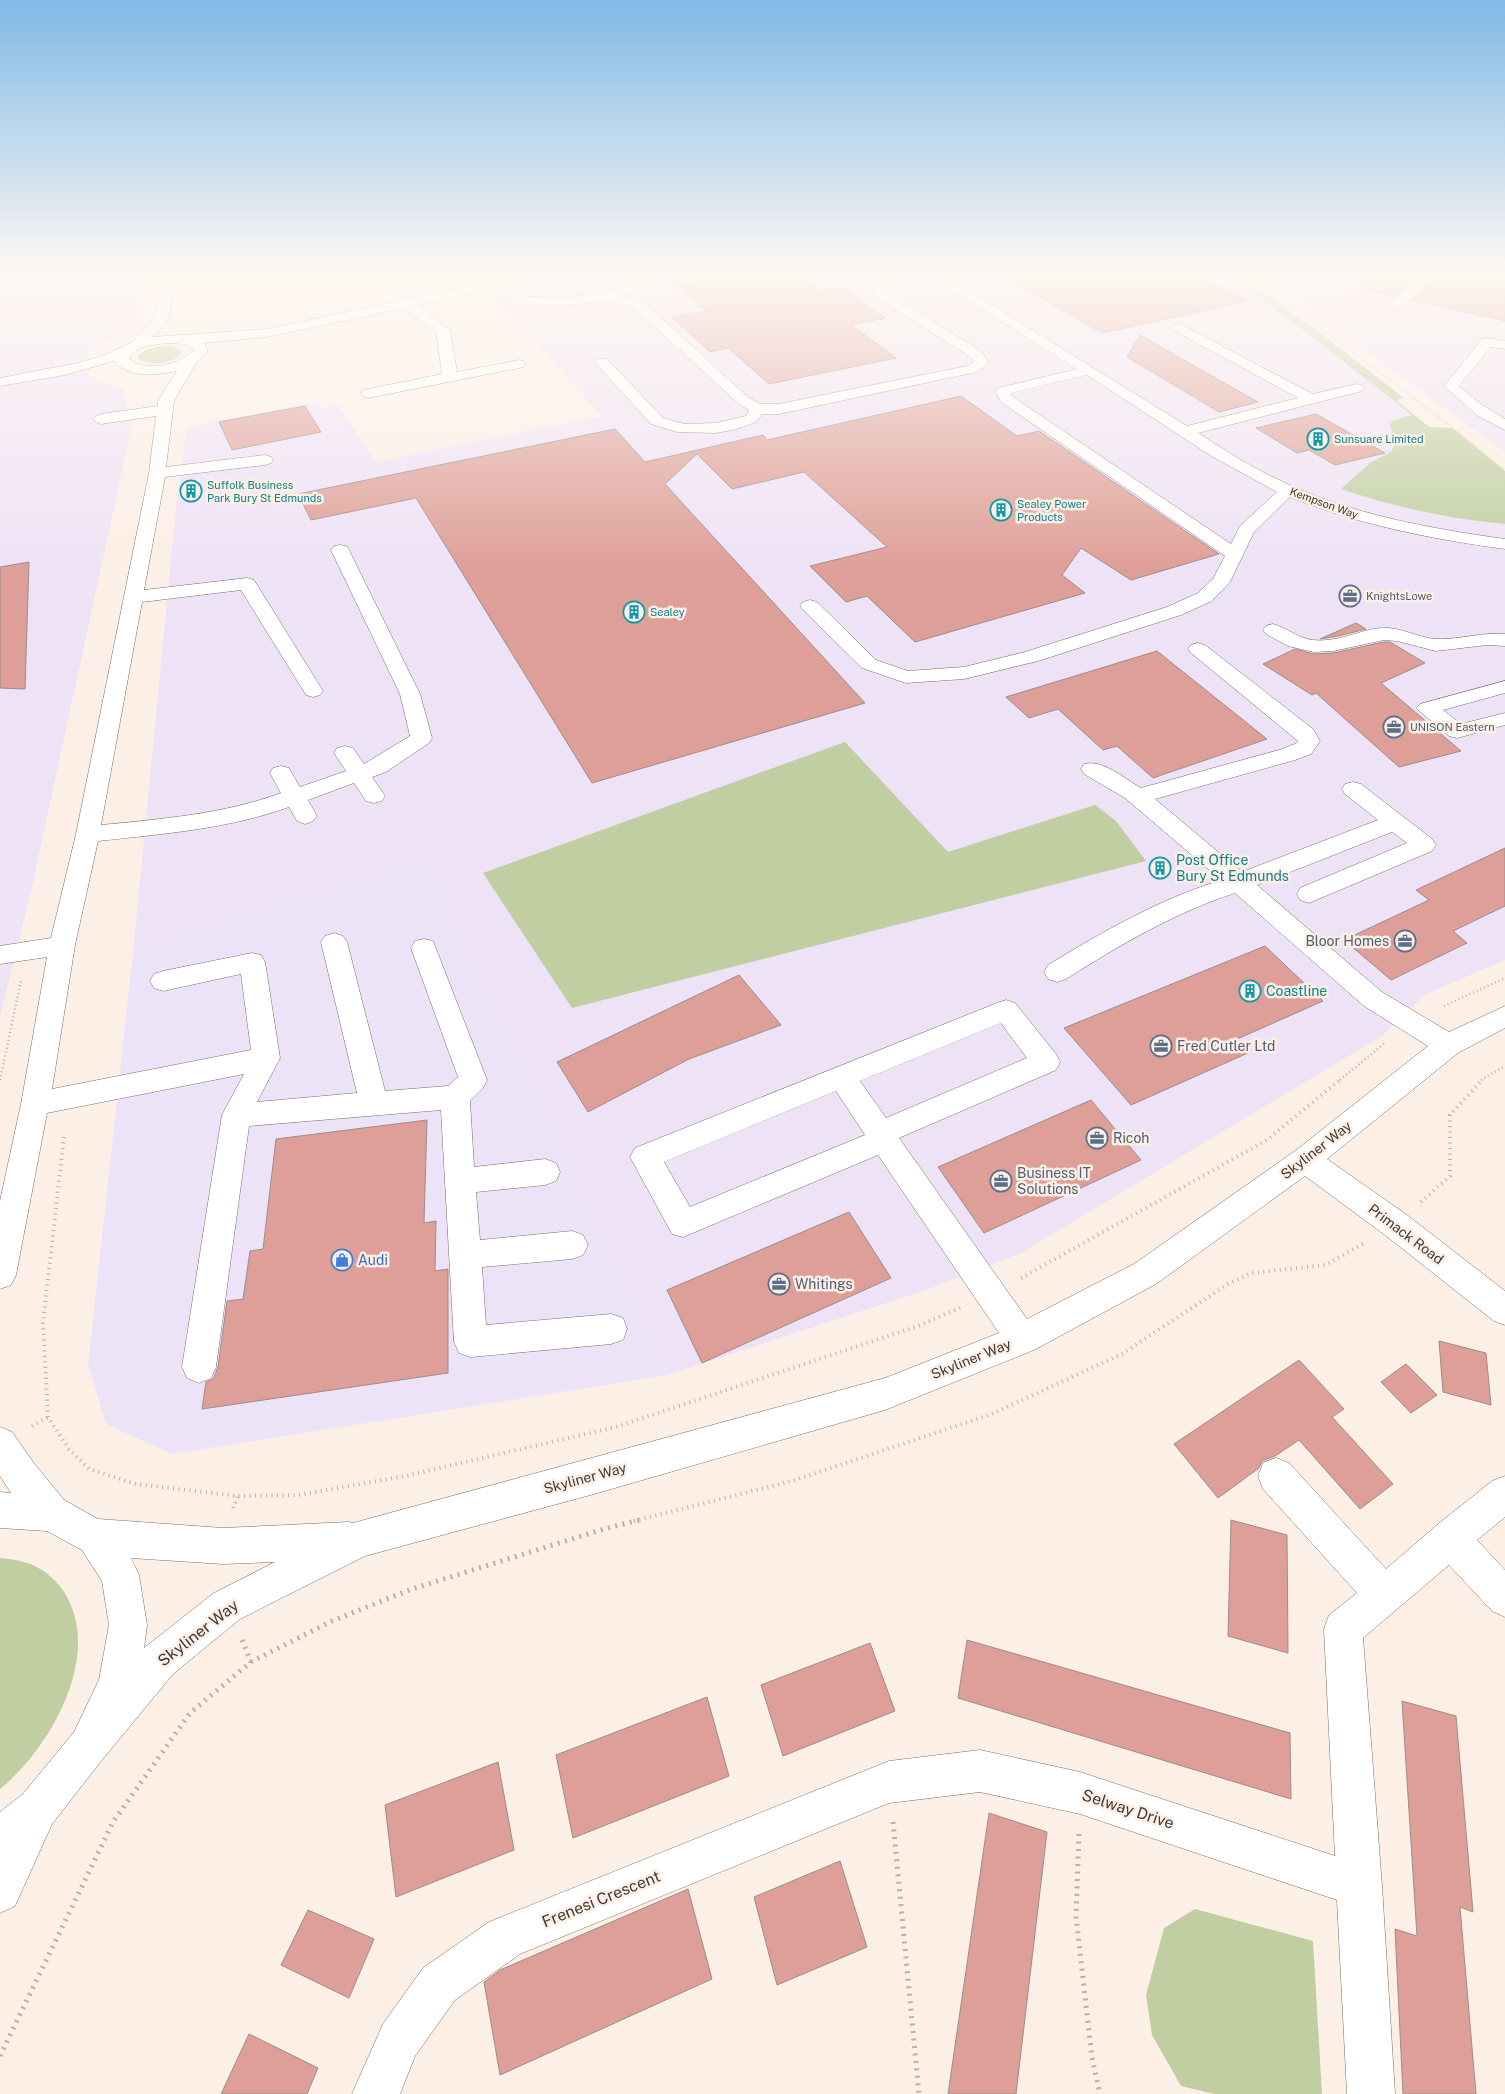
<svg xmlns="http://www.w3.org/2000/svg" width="1505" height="2094" font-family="'Public Sans',sans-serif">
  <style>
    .commercial { fill: #ece3f9 }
    .industrial { fill: #eee2f7 }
    .green { fill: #c0cea2 }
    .building { fill: #de9f98; stroke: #9d8c8b }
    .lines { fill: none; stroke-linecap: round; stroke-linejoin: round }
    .minor-casing { stroke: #7a6e65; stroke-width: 1 }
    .path-far3 { stroke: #bbb0a8; stroke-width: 2; stroke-dasharray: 0.5 2; stroke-linecap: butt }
    .path-far2 { stroke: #bbb0a8; stroke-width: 2.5; stroke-dasharray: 1 3; stroke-linecap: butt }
    .path-far1 { stroke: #bbb0a8; stroke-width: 4; stroke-dasharray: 1 4.5; stroke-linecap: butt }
    .path { stroke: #bbb0a8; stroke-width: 5; stroke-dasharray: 2 5.5; stroke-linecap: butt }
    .minor { fill: #fff; fill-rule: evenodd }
    .labels { text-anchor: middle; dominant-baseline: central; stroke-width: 5; stroke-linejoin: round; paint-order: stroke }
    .far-culture-label { font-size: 11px; fill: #0d838f; stroke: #fcefe5; text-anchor: start }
    .far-street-label { font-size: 11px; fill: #413b37; stroke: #fcefe5 }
    .far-service-label { font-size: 11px; fill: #4e5e75; stroke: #fcefe5; text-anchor: start }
    .culture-label { font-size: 14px; fill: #0d838f; stroke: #fcefe5; text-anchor: start }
    .service-label { font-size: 14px; fill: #4e5e75; stroke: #fcefe5; text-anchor: start }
    .street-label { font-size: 14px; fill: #413b37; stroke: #fcefe5 }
    .shop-label { font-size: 14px; fill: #366cbe; stroke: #fcefe5; text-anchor: start }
    .near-street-label { font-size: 16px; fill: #413b37; stroke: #fcefe5 }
  </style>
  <rect width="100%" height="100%" fill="#fcefe5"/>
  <!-- commercial -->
  <path class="commercial" d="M 426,859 L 668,1375 L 172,1454 L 106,1424 L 88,1364 L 133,953 Z"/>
  <!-- industrial -->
  <path class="industrial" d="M 0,276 L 152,276 L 131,327 L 89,351 L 89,377 L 124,389 L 131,429 L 31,891 L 0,1017 Z
    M 570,276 L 1231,276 L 1505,485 L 1505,960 L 1424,995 L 1382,1036 L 1021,1253 L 929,1289 L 668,1375 L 426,859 L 133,953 L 176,508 L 187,427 L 316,402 L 321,408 L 338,405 L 375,462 L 602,416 L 491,295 Z
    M 1263,276 L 1505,276 L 1505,452 L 1271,282 Z"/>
  <!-- green -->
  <path class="green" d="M 1229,276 L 1240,276 L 1311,326 L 1404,398 L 1396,400 L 1429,427 L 1452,428 L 1505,471 L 1505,524 C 1449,519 1394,507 1341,489 L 1370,463 L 1391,452 L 1396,443 L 1390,425 L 1392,421 L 1412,415 L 1308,334 Z
    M 171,346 L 182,352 C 175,364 150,366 138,359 L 138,356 C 147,347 159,346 171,346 Z
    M 845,742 L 948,852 L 1095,805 L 1116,821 L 1146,861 L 572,1008 L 483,873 Z
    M 0,1558 C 26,1560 46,1567 62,1589 C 106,1651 51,1748 0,1789 Z
    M 1195,1909 L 1313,1941 L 1322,2094 L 1214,2094 L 1181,2086 L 1152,2035 L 1146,1995 L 1164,1928 Z"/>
  <!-- building -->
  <path class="building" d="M 669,276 L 673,276 L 686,286 L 694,282 L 693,276 L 802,276 L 821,290 L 841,287 L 886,318 L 851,325 L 896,358 L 769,384 L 728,348 L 710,352 L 671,317 L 706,311 L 667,278 Z
    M 1003,276 L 1199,276 L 1248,301 L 1102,333 Z
    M 1360,276 L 1415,276 L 1394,296 L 1358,289 Z
    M 1434,276 L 1505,276 L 1505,321 L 1411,300 Z
    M 1140,335 L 1258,402 L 1219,412 L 1127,357 Z
    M 961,396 L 1017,436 L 1039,431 L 1219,554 L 1131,580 L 1081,548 L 1062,575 L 1085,593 L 915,642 L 867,596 L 846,602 L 810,566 L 887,547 L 804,472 L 732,489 L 697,454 L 665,484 L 865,703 L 592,783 L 416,498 L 311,520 L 298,494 L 615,429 L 645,462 L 763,435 L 767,440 Z
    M 305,406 L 321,432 L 232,450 L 219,422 Z
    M 1316,414 L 1385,453 L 1335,465 L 1309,450 L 1297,453 L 1256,428 Z
    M 29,562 L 25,689 L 0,688 L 0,567 Z
    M 1356,623 L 1366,629 L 1338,636 L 1320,639 Z
    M 1384,642 L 1390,642 L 1425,663 L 1381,683 L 1461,751 L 1399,767 L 1316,693 L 1312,695 L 1263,664 L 1295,649 L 1314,654 L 1333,653 Z
    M 1157,651 L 1267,739 L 1153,778 L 1117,746 L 1103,750 L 1058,709 L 1029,718 L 1006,697 Z
    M 1505,848 L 1505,906 L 1453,931 L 1467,943 L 1391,980 L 1344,940 L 1429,900 L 1416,890 Z
    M 1265,946 L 1323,1001 L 1235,1040 L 1248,1053 L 1131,1105 L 1064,1028 Z
    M 739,975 L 781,1025 L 689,1059 L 588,1112 L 557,1062 Z
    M 1091,1100 L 1141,1160 L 984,1233 L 938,1167 Z
    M 427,1120 L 424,1223 L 436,1221 L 435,1271 L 448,1269 L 448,1373 L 202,1409 L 206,1382 L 213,1379 L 218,1367 L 227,1301 L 243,1299 L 250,1251 L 263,1249 L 276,1139 Z
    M 849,1212 L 891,1278 L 702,1363 L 667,1290 Z
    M 1439,1341 L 1486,1353 L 1491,1405 L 1443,1392 Z
    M 1299,1360 L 1344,1409 L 1332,1417 L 1393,1484 L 1360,1509 L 1299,1440 L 1275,1456 L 1262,1461 L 1259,1468 L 1218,1498 L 1174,1444 Z
    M 1406,1364 L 1437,1395 L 1411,1413 L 1381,1382 Z
    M 1231,1520 L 1287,1535 L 1288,1653 L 1228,1636 Z
    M 967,1640 L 1290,1733 L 1291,1799 L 958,1698 Z
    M 870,1643 L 895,1711 L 783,1756 L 761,1685 Z
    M 707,1697 L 729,1776 L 573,1838 L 556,1755 Z
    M 1402,1701 L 1456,1716 L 1473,1912 L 1460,1907 L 1476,2094 L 1403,2094 L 1395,1929 L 1417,1936 Z
    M 498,1762 L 514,1850 L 396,1897 L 385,1805 Z
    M 989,1813 L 1047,1832 L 1016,2094 L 948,2094 Z
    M 840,1861 L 867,1947 L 777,1985 L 754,1897 Z
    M 688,1889 L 712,1979 L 500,2075 L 484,1982 L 500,1970 Z
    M 308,1910 L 374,1939 L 349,1998 L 281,1965 Z
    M 249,2034 L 318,2068 L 307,2094 L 221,2094 Z"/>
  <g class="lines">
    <!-- minor casing -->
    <g class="minor-casing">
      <path id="minor" d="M 164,276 L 177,276 L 168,320 L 152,337 L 267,329 L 513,276 L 539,276 L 538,279 L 507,285 L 530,297 L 557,298 L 607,293 L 649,276 L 667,276 L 622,297 L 645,303 L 749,398 L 761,404 L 779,404 L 967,366 L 974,362 L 972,358 L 879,299 L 872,287 L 881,276 L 891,276 L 892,278 L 886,287 L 889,294 L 982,352 L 989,363 L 977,372 L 972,373 L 779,414 L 762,414 L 756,422 L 737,429 L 716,433 L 677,432 L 651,424 L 597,365 L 595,362 L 597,359 L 607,359 L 663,418 L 684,424 L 716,423 L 746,416 L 749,410 L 739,404 L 635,309 L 608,301 L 557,306 L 527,305 L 494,288 L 418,305 L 450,330 L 457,372 L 519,360 L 524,361 L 526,364 L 524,367 L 368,398 L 363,396 L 360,393 L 363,390 L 442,374 L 436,332 L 404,308 L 267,337 L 204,343 L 208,351 L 196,363 L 174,401 L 166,467 L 265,455 L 271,457 L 273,460 L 271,463 L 265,465 L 165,477 L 144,590 L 247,578 L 254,580 L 323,691 L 320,695 L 313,697 L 306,695 L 241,590 L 142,602 L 101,825 C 162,819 224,814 281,793 L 270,773 L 273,768 L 281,766 L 289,768 L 300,787 L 346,771 L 334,753 L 337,748 L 345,746 L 353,748 L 364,764 L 410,736 L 400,694 L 331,550 L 334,546 L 340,545 L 346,546 L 349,550 L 420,694 L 432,738 L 429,743 L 386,772 L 372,777 L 385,796 L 382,801 L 374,803 L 366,801 L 354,783 L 308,800 L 317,816 L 313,821 L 305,824 L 297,821 L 289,807 C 228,829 162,834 98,841 L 75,945 L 52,1089 L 251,1050 L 241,974 L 163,991 L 154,988 L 150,981 L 154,974 L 163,971 L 252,953 L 261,955 L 265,962 L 280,1058 L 257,1102 L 357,1093 L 321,942 L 325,936 L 334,933 L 343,936 L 347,942 L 385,1091 L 448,1086 L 458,1077 L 411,948 L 415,941 L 424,939 L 433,941 L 487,1080 L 483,1088 L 470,1101 L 474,1167 L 545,1159 L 556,1163 L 560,1172 L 556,1181 L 545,1185 L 476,1192 L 480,1240 L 572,1231 L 583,1235 L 588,1245 L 583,1255 L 572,1259 L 482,1267 L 486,1325 L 611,1314 L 623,1318 L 627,1329 L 623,1340 L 611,1344 L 471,1357 L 459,1353 L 454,1342 L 441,1110 L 249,1126 L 216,1367 L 211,1378 L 199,1383 L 187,1378 L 182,1367 L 222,1115 L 244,1074 L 47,1113 L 16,1275 L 11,1285 L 0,1289 L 0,1201 L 21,1104 L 47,957 L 0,964 L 0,946 L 51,938 L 76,834 L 149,473 L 156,416 L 101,424 L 96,422 L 93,419 L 96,416 L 101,414 L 158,406 L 158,401 L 177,371 C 156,375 130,379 114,361 L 65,375 L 0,386 L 0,378 L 78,363 L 107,354 L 132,342 L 154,319 ZM 168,343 L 184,344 L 194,350 C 179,365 146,373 129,359 C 135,345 154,345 168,343 Z
        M 675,276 L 690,276 L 693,280 L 687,284 Z
        M 929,276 L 945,276 L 1187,426 L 1298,398 L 1173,330 L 1171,327 L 1173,324 L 1178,323 L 1313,394 L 1357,384 L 1362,385 L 1364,388 L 1362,391 L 1198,433 C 1223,449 1249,466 1277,479 C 1348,514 1427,528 1505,539 L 1505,549 C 1432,539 1359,525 1290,497 L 1254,532 L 1230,582 L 1212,601 L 1181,615 L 1038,661 L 964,679 L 906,683 L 862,668 L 803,610 L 800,606 L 803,602 L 810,600 L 817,602 L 876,660 L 908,671 L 964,667 L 1025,652 L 1167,607 L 1198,593 L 1213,579 L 1225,556 L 1001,402 L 995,391 L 998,388 L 1077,369 ZM 1087,375 L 1213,457 L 1277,492 L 1240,526 L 1231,544 L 1013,397 L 1011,393 Z
        M 1418,276 L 1432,276 L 1401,308 L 1391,308 L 1389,305 L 1391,302 Z
        M 1487,338 L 1505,341 L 1505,349 L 1491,347 L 1459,386 L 1482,405 L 1505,419 L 1505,430 L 1478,416 L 1444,386 L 1482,339 Z
        M 1273,624 C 1287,628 1298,638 1312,640 C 1336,643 1357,631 1380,628 C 1400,626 1417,638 1436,639 C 1459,640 1481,632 1505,634 L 1505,646 L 1487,645 L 1436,651 L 1397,641 L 1384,640 L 1333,651 L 1314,652 L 1288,646 L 1266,634 L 1263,630 L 1266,626 Z
        M 1198,643 L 1205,645 L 1313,729 L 1320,741 L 1311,754 L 1295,760 L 1155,799 L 1242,872 L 1378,820 L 1345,794 L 1342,789 L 1345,784 L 1353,782 L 1361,784 L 1432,839 L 1436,845 L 1432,851 L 1309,903 L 1300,900 L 1297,894 L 1300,888 L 1407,843 L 1392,832 L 1257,885 L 1382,992 L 1449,1032 L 1505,1006 L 1505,1028 L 1458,1053 L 1327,1159 L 1407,1215 L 1505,1291 L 1505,1325 L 1494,1321 L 1385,1235 L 1305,1176 L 1156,1284 L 1034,1350 L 885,1410 L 594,1494 L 365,1556 L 240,1619 L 173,1674 L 102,1760 L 52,1824 L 15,1906 L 0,1913 L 0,1812 L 23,1794 L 74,1732 L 99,1680 L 109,1625 L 102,1581 L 82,1550 L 47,1531 L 0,1528 L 0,1492 L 11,1493 L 0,1476 L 0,1427 L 12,1432 L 33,1462 L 64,1500 L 98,1519 L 223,1528 L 349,1522 L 353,1523 L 885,1378 L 999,1333 L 878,1155 L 683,1237 L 672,1234 L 635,1166 L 630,1157 L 635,1148 L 997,1003 L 1006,1000 L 1015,1003 L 1056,1054 L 1060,1062 L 1056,1070 L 899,1138 L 1027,1319 L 1134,1264 L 1295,1151 L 1428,1046 L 1364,1006 L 1235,893 C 1174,913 1120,945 1066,979 L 1057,982 L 1048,979 L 1044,972 L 1048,965 C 1104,931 1158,900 1221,880 L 1125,798 L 1084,774 L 1081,769 L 1084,764 C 1103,759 1125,779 1141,788 L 1279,750 L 1295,744 L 1298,741 L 1191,653 L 1188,649 L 1191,645 ZM 1001,1023 L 1027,1058 L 886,1118 L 860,1081 ZM 836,1091 L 865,1135 L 690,1207 L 664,1162 ZM 131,1558 L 223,1564 L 275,1562 L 214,1593 L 144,1648 L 147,1625 L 139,1575 Z
        M 1505,681 L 1505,693 L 1443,710 L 1461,724 L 1505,713 L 1505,725 L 1457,738 L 1449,736 L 1416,708 L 1420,704 Z
        M 1276,1458 L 1289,1463 L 1386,1569 L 1437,1525 L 1492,1481 L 1505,1476 L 1505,1517 L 1477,1540 L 1505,1570 L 1505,1617 L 1492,1611 L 1449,1565 L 1363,1638 L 1382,1886 L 1395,2094 L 1347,2094 L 1337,1900 L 1080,1814 L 980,1792 L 889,1803 L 520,1954 L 455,2000 L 415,2056 L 400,2094 L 352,2094 L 383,2024 L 423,1968 L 489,1922 L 889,1761 L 980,1750 L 1080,1772 L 1335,1856 L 1324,1629 L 1329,1615 L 1357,1593 L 1263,1489 L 1258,1476 L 1263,1463 Z"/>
    </g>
    <!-- path-far3 -->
    <path class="path-far3" d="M 1251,276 L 1440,418 L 1505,470"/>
    <!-- path-far2 -->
    <path class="path-far2" d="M 1444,1006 L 1505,978
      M 0,1080 L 21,980
      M 1340,1080 L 1386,1042
      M 1481,1080 L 1505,1066"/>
    <!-- path-far1 -->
    <path class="path-far1" d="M 64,1137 L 43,1323 L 48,1417 L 69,1449 L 89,1469 L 136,1484 L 238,1496 L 299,1495 L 405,1476 L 616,1427 L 918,1326 L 960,1308
      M 1421,1202 L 1450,1176 L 1450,1115 L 1483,1079
      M 1021,1278 L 1267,1140 L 1341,1079
      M 32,1426 L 48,1417
      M 233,1508 L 238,1496
      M 634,1521 L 792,1481 L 992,1414 L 1122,1354 L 1228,1284 L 1251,1273 L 1326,1265 L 1364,1243"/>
    <!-- path -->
    <path class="path" d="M 242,1640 L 251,1662
      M 893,1822 L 919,2094
      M 1079,1834 L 1076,1916 L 1092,2058 L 1100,2094
      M 0,2056 L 113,1822 L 190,1713 L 251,1662 L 332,1621 L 412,1589 L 604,1529 L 639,1520"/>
    <!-- minor -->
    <use href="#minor" class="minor"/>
  </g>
  <!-- sky -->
  <linearGradient id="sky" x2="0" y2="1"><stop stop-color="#81b9e6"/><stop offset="0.48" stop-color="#fef8f3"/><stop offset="1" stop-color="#fef8f3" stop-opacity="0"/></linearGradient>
  <rect width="1505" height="570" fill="url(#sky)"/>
  <!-- icons -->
  <defs>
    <g id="building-ring" transform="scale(1.125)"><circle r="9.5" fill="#fcefe5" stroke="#0f9aa8" stroke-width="1.5"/><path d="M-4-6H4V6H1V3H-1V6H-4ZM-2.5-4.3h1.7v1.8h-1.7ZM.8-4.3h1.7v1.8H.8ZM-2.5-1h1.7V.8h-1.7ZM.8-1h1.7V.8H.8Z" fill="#0f9aa8"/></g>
    <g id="office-ring" transform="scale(1.125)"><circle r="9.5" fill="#fcefe5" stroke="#5c6f8a" stroke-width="1.5"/><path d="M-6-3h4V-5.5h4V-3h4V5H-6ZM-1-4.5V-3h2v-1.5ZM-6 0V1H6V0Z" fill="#5c6f8a"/></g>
    <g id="shop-ring" transform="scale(1.125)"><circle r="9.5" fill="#fcefe5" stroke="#3f7fe0" stroke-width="1.5"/><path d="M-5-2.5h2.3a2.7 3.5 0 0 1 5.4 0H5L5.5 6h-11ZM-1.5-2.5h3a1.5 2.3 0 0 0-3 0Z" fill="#3f7fe0"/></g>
  </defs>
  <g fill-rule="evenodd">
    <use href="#building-ring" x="1318" y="439"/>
    <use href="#building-ring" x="191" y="491"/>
    <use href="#building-ring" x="1001" y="510"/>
    <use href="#office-ring" x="1350" y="596"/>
    <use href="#building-ring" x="634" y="612"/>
    <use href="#office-ring" x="1394" y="727"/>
    <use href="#building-ring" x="1160" y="868"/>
    <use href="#office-ring" x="1405" y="941"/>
    <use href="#building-ring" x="1250" y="991"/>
    <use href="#office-ring" x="1161" y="1046"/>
    <use href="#office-ring" x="1097" y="1138"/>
    <use href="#office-ring" x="1001" y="1181"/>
    <use href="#shop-ring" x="342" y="1260"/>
    <use href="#office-ring" x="779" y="1284"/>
  </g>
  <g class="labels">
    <!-- far-culture labels -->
    <g class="far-culture-label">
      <text x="1334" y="439">Sunsuare Limited</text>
      <text x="207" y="485">Suffolk Business<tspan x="207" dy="13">Park Bury St Edmunds</tspan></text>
      <text x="1017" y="504">Sealey Power<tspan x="1017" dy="13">Products</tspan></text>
      <text x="650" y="612">Sealey</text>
    </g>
    <!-- far-street labels -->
    <g class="far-street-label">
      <text transform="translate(1324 503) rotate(20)">Kempson Way</text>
    </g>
    <!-- far-service labels -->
    <g class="far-service-label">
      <text x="1366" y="596">KnightsLowe</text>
      <text x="1410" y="727">UNISON Eastern</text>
    </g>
    <!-- culture labels -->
    <g class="culture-label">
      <text x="1176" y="860">Post Office<tspan x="1176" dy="16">Bury St Edmunds</tspan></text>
      <text x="1266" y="991">Coastline</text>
    </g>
    <!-- service labels -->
    <g class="service-label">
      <text x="1389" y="941" text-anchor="end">Bloor Homes</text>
      <text x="1177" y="1046">Fred Cutler Ltd</text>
      <text x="1113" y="1138">Ricoh</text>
      <text x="1017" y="1173">Business IT<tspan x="1017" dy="16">Solutions</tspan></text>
      <text x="795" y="1284">Whitings</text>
    </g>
    <!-- street labels -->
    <g class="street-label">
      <text transform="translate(1316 1150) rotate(-38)">Skyliner Way</text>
      <text transform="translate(1406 1234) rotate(37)">Primack Road</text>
      <text transform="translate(971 1359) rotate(-22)">Skyliner Way</text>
      <text transform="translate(585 1478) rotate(-15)">Skyliner Way</text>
    </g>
    <!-- shop labels -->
    <g class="shop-label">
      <text x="358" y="1260">Audi</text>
    </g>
    <!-- near-street labels -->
    <g class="near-street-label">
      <text transform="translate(198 1633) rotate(-38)">Skyliner Way</text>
      <text transform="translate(1128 1809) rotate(18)">Selway Drive</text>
      <text transform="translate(601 1899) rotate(-22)">Frenesi Crescent</text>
    </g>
  </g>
</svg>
